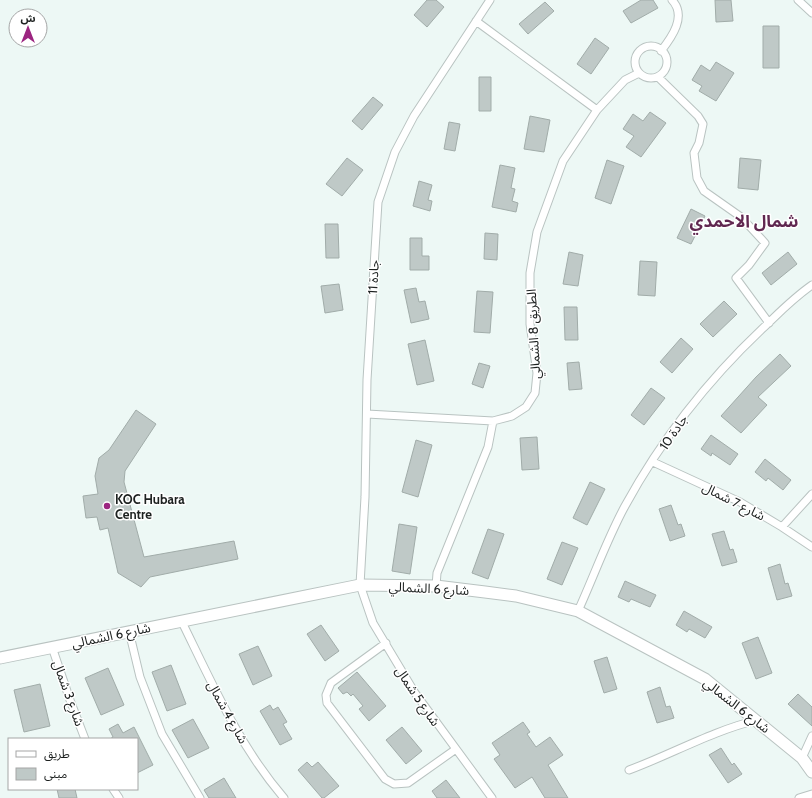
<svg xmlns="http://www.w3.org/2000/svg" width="812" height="798" font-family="Cabin,'Noto Sans Arabic',sans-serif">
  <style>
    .building { fill: #bfc9c7; stroke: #a1aca9 }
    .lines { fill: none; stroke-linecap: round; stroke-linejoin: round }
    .street-casing { stroke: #b9c3c1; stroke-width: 9 }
    .secondary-casing { stroke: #b9c3c1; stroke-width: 13 }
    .street { stroke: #fff; stroke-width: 7 }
    .secondary { stroke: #fff; stroke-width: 11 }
    .poi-dot { fill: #9c2580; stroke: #fff; stroke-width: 1.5 }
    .labels { text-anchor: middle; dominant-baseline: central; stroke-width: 3; stroke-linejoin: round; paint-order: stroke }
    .street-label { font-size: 13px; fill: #1d2120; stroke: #fff }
    .poi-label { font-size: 13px; font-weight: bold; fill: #1d2120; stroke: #fff; text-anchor: start }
    .district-label { font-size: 17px; font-weight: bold; fill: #602750; stroke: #fff }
  </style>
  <rect width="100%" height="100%" fill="#edf8f5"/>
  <!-- building -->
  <path class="building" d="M 427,0 L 436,0 L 444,7 L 427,27 L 414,15 Z
    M 641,0 L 653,0 L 658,8 L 631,23 L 623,11 Z
    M 715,0 L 731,0 L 733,21 L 716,22 Z
    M 545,2 L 554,11 L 528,34 L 519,24 Z
    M 763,26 L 779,26 L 779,68 L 763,68 Z
    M 595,38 L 609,48 L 591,74 L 577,64 Z
    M 716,62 L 734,73 L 716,101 L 699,91 L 702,86 L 692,80 L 701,65 L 710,71 Z
    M 479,77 L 491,77 L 491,111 L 479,111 Z
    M 373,97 L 383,105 L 362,130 L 352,121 Z
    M 650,112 L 666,123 L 641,157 L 626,147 L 634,136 L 623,129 L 633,114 L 643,121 Z
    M 530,116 L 550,120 L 544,152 L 524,149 Z
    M 449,122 L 460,124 L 455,151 L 444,149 Z
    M 347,158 L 363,170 L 342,196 L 326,184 Z
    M 740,158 L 761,160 L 758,190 L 738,188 Z
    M 607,160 L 624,166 L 611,204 L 595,198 Z
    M 500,165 L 515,168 L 511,188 L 515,189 L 512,201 L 518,203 L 516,212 L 492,207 Z
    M 419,181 L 432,185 L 428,200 L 432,201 L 430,211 L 413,206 Z
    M 691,209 L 705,216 L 691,244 L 677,238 Z
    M 325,224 L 338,224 L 339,258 L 326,258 Z
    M 485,233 L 498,234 L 497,260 L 484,259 Z
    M 410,238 L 422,238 L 422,256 L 429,256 L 429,270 L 410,270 Z
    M 569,252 L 583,255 L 578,286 L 563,284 Z
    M 788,252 L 797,264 L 771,285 L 762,273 Z
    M 640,261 L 657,262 L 655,296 L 638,295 Z
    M 339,284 L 343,310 L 325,313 L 321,286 Z
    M 416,288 L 419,302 L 425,301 L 429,319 L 411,323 L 404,290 Z
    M 477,291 L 493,292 L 490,333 L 474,332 Z
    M 724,301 L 737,314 L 713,337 L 700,324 Z
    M 564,307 L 577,307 L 578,340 L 565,340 Z
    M 681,338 L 693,349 L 672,373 L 660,362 Z
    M 425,340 L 434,381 L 417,385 L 408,344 Z
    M 780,354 L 791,366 L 758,397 L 767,405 L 741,433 L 721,416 L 756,377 Z
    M 579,362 L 582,389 L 569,390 L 567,363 Z
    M 479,363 L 490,366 L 483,388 L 472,384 Z
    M 651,388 L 665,398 L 644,425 L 631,415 Z
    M 136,410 L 156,424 L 125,471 L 124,482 L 144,557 L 234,541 L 238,559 L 150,577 L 141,587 L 118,573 L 108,528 L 100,530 L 97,517 L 86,518 L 83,496 L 98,494 L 95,476 L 99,458 L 109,450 Z
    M 711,435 L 738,454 L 730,465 L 712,453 L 711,456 L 701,449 Z
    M 537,437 L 539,469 L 522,470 L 520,438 Z
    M 416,440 L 432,445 L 418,497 L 402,492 Z
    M 765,459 L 791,480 L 783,490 L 768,478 L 766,481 L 755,472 Z
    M 590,482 L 605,489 L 587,525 L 573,518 Z
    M 671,505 L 678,525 L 681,524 L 685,536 L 670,541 L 659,509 Z
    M 399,524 L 417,527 L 410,574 L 392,571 Z
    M 488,529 L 504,534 L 488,579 L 472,573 Z
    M 724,531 L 730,550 L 733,549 L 737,562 L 722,566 L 712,534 Z
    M 562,542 L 578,548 L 562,585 L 547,579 Z
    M 780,564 L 785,584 L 788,583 L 792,596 L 777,600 L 768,568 Z
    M 625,581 L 656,595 L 650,607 L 631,599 L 629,602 L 618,597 Z
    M 684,611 L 712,627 L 705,638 L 689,629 L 687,632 L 676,625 Z
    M 321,625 L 339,651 L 325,661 L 307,634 Z
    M 758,637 L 772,673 L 756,679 L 742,643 Z
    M 258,646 L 272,676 L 253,685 L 239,654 Z
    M 607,657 L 617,689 L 604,693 L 594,661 Z
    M 171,665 L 186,704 L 167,711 L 152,672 Z
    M 108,668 L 124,705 L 101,715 L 85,678 Z
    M 357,672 L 386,706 L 369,721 L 359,709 L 363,706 L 353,694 L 351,696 L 347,692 L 343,694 L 338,688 Z
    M 40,684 L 50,726 L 24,732 L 14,690 Z
    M 660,687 L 666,707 L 670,706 L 674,718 L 657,723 L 647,692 Z
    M 798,694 L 812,707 L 812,726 L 788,704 Z
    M 270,705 L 273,710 L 278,707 L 287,722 L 283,724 L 292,739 L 280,745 L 260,711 Z
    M 193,719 L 209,748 L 188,758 L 172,730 Z
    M 523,722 L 530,732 L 527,734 L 536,747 L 550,737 L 563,755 L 548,765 L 568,798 L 545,798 L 532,777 L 515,788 L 494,759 L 500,755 L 492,743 Z
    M 118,724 L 123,733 L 134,727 L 153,765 L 137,773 L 137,739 L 110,739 L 113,737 L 109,729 Z
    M 402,727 L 422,751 L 406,764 L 386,740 Z
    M 721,748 L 732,765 L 734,763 L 742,774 L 728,783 L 709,755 Z
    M 307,762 L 312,767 L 318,762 L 339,786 L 324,798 L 322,798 L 298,770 Z
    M 224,778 L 236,798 L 209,798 L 204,790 Z
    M 446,780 L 460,798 L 437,798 L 432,791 Z
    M 57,789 L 75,789 L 77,798 L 59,798 Z"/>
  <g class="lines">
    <!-- street casing -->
    <g class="street-casing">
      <path id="street" d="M 490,0 L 414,116 L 395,152 L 378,202 L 367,380 L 365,497 L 360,585 L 373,623 L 415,693 L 492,798
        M 798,0 L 812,13
        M 476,21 L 597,110
        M635 62a16 16 0 1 1 32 0a16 16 0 1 1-32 0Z
        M 661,51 C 672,37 687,16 672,0
        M 658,77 L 698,116 L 703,124 L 699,143 L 694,153 L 697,178 L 704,191 L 741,217 L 765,243 L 749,265 L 736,278 L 769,323
        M 367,414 L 493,421 L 512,416 L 526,407 L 535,393 L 537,373 L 530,324 L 530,273 L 537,232 L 563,161 L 597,110 L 625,80 L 639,73
        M 653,462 L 740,502 L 782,527 L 812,547
        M 782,527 L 812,494
        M 436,586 L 437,573 L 488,447 L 493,421
        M 578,611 C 594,576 607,539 625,506 C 661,440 708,380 762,329 C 779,313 792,299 812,285
        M 181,620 C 211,681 239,746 284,798
        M 129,631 L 140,677 L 162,734 L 200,798
        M 386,643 L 331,683 L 326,695 L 327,703 L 385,779 L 394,784 L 408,783 L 456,749
        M 52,647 L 70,700 L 85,739
        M 802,758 L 812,736
        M 629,770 C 672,754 712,731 757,720
        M 113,789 L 119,798
        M 799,798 L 812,794"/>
    </g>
    <!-- secondary casing -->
    <g class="secondary-casing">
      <path id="secondary" d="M 0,658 L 360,585 L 436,586 L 485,592 L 516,596 L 578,611 L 705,679 L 802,758 L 812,772"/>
    </g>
    <!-- street -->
    <use href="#street" class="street"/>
    <!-- secondary -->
    <use href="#secondary" class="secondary"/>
  </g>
  <!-- markers -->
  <circle class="poi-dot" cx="107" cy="506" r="4"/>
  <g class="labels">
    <!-- street labels -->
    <g class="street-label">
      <text transform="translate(373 277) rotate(-87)">جادة 11</text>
      <text transform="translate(533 334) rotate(-93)">الطريق 8 الشمالي</text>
      <text transform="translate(673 432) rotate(-56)">جادة 10</text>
      <text transform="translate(734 501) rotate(27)">شارع 7 شمال</text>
      <text transform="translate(429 588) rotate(3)">شارع 6 الشمالي</text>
      <text transform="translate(111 635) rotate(-12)">شارع 6 الشمالي</text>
      <text transform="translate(69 693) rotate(70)">شارع 3 شمال</text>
      <text transform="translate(418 696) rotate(56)">شارع 5 شمال</text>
      <text transform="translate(737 705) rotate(38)">شارع 6 الشمالي</text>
      <text transform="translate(228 712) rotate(61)">شارع 4 شمال</text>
    </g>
    <!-- poi labels -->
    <g class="poi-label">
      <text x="115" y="499">KOC Hubara<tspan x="115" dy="15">Centre</tspan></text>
    </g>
    <!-- district labels -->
    <g class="district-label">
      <text x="744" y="221">شمال الاحمدي</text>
    </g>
  </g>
  <!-- legend -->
  <rect x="8" y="738" width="130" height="52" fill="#ffffff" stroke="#a5a6a6"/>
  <rect x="16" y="751" width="20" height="6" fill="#ffffff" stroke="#a5a6a6"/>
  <text x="44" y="758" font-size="12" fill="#1d2120">طريق</text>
  <rect x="16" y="768" width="20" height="12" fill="#bfc9c7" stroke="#a5a6a6"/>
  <text x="44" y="778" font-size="12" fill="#1d2120">مبنى</text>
  <!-- north arrow -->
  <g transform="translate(28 28)"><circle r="19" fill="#ffffff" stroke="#a5a6a6"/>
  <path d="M0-3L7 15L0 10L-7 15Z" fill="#9c2580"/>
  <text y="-6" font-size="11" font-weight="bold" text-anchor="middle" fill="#1d2120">ش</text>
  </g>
</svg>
